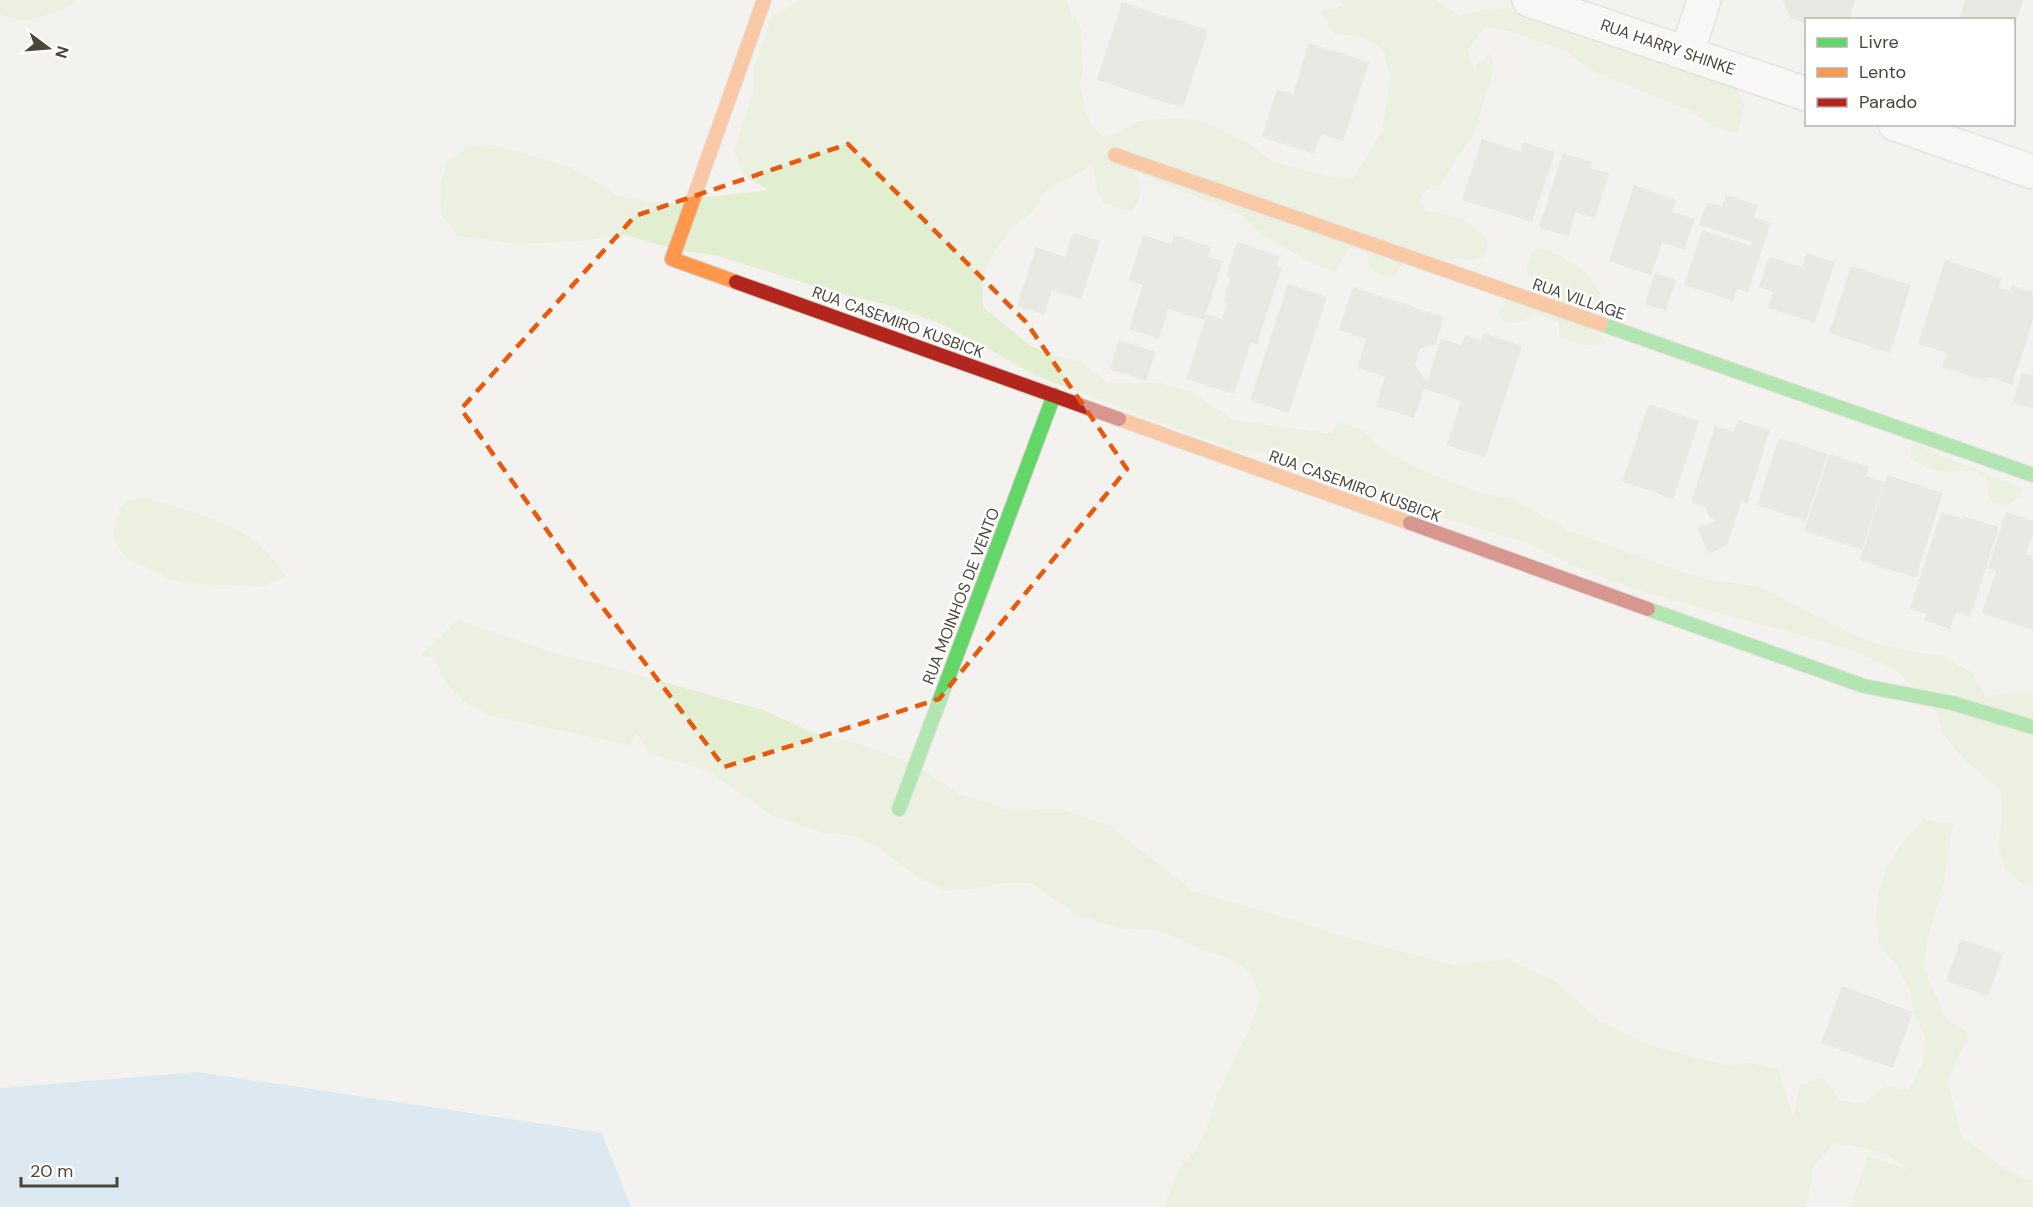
<svg xmlns="http://www.w3.org/2000/svg" width="2033" height="1207" font-family="'DM Sans',sans-serif">
  <style>
    .green { fill: #e1eecf }
    .water { fill: #c0ddf1 }
    .building { fill: #dedbd6 }
    .lines { fill: none; stroke-linecap: round; stroke-linejoin: round }
    .street-casing { stroke: #d2d0cb; stroke-width: 36 }
    .fast-casing { stroke: #d3cfc5; stroke-width: 16 }
    .slow-casing { stroke: #d3cfc5; stroke-width: 16 }
    .jam-casing { stroke: #d3cfc5; stroke-width: 16 }
    .street { stroke: #fdfdfc; stroke-width: 33 }
    .fast { stroke: #63d668; stroke-width: 14 }
    .slow { stroke: #ff974d; stroke-width: 14 }
    .jam { stroke: #b3261e; stroke-width: 14 }
    .marked { fill: none; stroke: #e8590c; stroke-width: 4.5; stroke-dasharray: 12 8; stroke-linejoin: round }
    .labels { text-anchor: middle; dominant-baseline: central; stroke-width: 5; stroke-linejoin: round; paint-order: stroke }
    .street-label { font-size: 16px; fill: #4b4439; stroke: #fff }
  </style>
  <rect width="100%" height="100%" fill="#f4f2ee"/>
  <!-- green -->
  <path class="green" d="M 0,0 L 75,0 L 77,2 L 52,14 L 24,21 L 0,15 Z
    M 801,0 L 1067,0 L 1073,23 L 1074,15 L 1081,28 L 1083,70 L 1080,83 L 1086,112 L 1092,126 L 1102,135 L 1116,134 L 1138,121 L 1174,118 L 1200,120 L 1248,143 L 1272,161 L 1325,176 L 1353,179 L 1382,131 L 1390,78 L 1384,51 L 1363,37 L 1335,34 L 1320,12 L 1343,5 L 1340,0 L 1435,0 L 1459,15 L 1489,9 L 1517,8 L 1734,80 L 1744,105 L 1738,134 L 1714,127 L 1691,111 L 1588,69 L 1566,51 L 1513,32 L 1486,27 L 1468,49 L 1475,74 L 1478,63 L 1491,54 L 1494,67 L 1478,122 L 1471,137 L 1441,184 L 1428,189 L 1419,200 L 1425,211 C 1452,215 1471,219 1488,241 L 1485,256 L 1471,261 L 1458,258 L 1402,264 L 1395,276 L 1381,275 L 1369,267 L 1367,254 L 1350,247 L 1335,272 L 1310,262 L 1263,236 L 1243,216 L 1133,171 C 1143,189 1143,195 1131,212 L 1104,203 L 1097,192 L 1093,165 L 1047,190 L 1032,212 L 1008,231 L 992,255 L 982,279 L 983,307 L 1028,344 L 1041,351 L 1082,363 L 1108,383 L 1161,383 L 1189,391 L 1234,420 L 1333,434 L 1334,426 L 1340,423 L 1360,429 L 1392,455 L 1433,475 L 1484,494 L 1511,498 L 1570,531 L 1682,572 L 1706,579 L 1761,587 L 1848,632 L 1874,643 L 1914,652 L 1940,655 L 1973,673 L 1986,697 L 2012,692 L 2033,692 L 2033,886 L 2026,886 L 2005,870 L 1998,845 L 2002,819 L 2001,792 L 1961,756 L 1944,735 L 1935,710 L 1895,669 L 1847,648 L 1633,589 L 1579,568 L 1525,542 L 1418,511 L 1322,470 L 1267,454 L 1234,450 L 1032,374 L 986,347 L 937,322 L 885,304 L 830,291 L 718,256 L 677,250 L 625,235 L 572,242 L 515,244 L 458,236 L 441,215 L 440,187 L 447,162 L 469,147 L 495,145 L 571,167 L 619,196 L 647,202 L 673,204 L 700,198 L 769,190 L 742,175 L 734,149 L 753,94 L 754,66 L 772,16 Z
    M 1535,248 C 1551,249 1582,266 1593,280 C 1597,285 1599,294 1602,301 L 1577,300 L 1606,343 C 1590,348 1573,344 1559,336 L 1558,322 L 1536,314 C 1522,322 1508,330 1498,314 L 1504,301 L 1536,288 L 1540,283 L 1529,276 L 1526,269 L 1531,254 Z
    M 1912,443 L 2023,489 L 2020,496 L 2009,505 L 1995,503 L 1989,499 L 1986,479 C 1970,466 1963,472 1945,472 C 1933,472 1920,465 1910,457 Z
    M 146,498 C 180,508 242,524 266,551 C 274,559 280,568 287,577 L 261,587 L 186,583 L 172,580 L 128,559 L 119,549 L 113,537 L 115,522 L 121,506 L 133,499 Z
    M 458,620 L 561,655 L 611,667 L 766,711 L 811,732 L 864,745 L 915,765 L 960,794 L 1009,810 L 1061,809 L 1110,826 L 1193,891 L 1288,918 L 1342,936 L 1454,965 L 1507,959 L 1555,981 L 1600,1021 L 1652,1046 L 1726,1065 L 1752,1063 L 1779,1070 L 1793,1118 L 1800,1085 L 1823,1077 L 1839,1100 L 1864,1104 L 1883,1086 L 1909,1090 L 1922,1064 L 1925,1037 L 1913,1012 L 1910,991 L 1896,965 L 1879,944 L 1876,918 L 1878,892 L 1887,868 L 1901,844 L 1924,819 L 1953,824 L 1944,882 L 1928,939 L 1924,969 L 1946,1019 L 1970,1034 L 1958,1057 L 1948,1083 L 1962,1137 L 2005,1169 L 2029,1180 L 2033,1180 L 2033,1207 L 1850,1207 L 1868,1156 L 1908,1170 L 1887,1155 L 1861,1147 L 1834,1143 L 1814,1166 L 1806,1207 L 1164,1207 L 1178,1170 L 1197,1149 L 1208,1125 L 1215,1100 L 1238,1051 L 1251,1026 L 1260,997 L 1251,973 L 1228,958 L 1203,950 L 1178,938 L 1153,930 L 1126,929 L 1101,923 L 1076,914 L 1031,883 L 1003,883 L 973,889 L 946,891 L 919,878 L 877,847 L 854,836 L 823,833 L 773,816 L 706,770 L 651,754 L 636,733 L 630,745 L 491,716 L 464,702 L 446,683 L 434,658 L 421,655 Z"/>
  <!-- water -->
  <path class="water" d="M 199,1072 L 602,1133 L 631,1207 L 0,1207 L 0,1088 Z"/>
  <!-- building -->
  <path class="building" d="M 1783,0 L 1855,0 L 1849,20 L 1806,20 L 1806,23 L 1790,18 Z
    M 1965,0 L 2023,0 L 2014,28 L 2014,20 L 1959,20 Z
    M 1122,2 L 1208,30 L 1183,108 L 1097,80 Z
    M 1309,43 L 1369,62 L 1343,141 L 1321,134 L 1314,154 L 1262,137 L 1277,89 L 1293,94 Z
    M 1482,139 L 1521,152 L 1524,142 L 1555,152 L 1532,222 L 1462,200 Z
    M 1563,153 L 1592,162 L 1590,168 L 1609,173 L 1595,219 L 1576,212 L 1568,237 L 1539,227 Z
    M 1634,185 L 1676,200 L 1672,212 L 1695,219 L 1684,250 L 1662,243 L 1651,275 L 1609,261 Z
    M 1726,195 L 1758,205 L 1754,217 L 1771,223 L 1748,292 L 1737,289 L 1733,301 L 1684,285 L 1702,230 L 1751,246 L 1752,242 L 1699,225 L 1707,202 L 1722,207 Z
    M 1073,233 L 1100,241 L 1081,299 L 1052,290 L 1044,315 L 1017,306 L 1036,247 L 1065,257 Z
    M 1143,235 L 1171,244 L 1174,235 L 1211,247 L 1208,257 L 1223,261 L 1204,320 L 1168,309 L 1159,339 L 1129,329 L 1143,285 L 1129,280 Z
    M 1237,242 L 1280,256 L 1276,266 L 1282,267 L 1257,344 L 1251,343 L 1234,394 L 1186,379 L 1207,314 L 1222,319 L 1227,303 L 1223,302 L 1230,278 L 1226,276 Z
    M 1807,253 L 1835,262 L 1815,323 L 1768,308 L 1773,292 L 1759,287 L 1769,257 L 1802,267 Z
    M 1945,260 L 2001,278 L 1999,288 L 2010,291 L 2012,285 L 2033,292 L 2033,321 L 2012,385 L 1988,377 L 1987,382 L 1942,367 L 1947,353 L 1918,344 Z
    M 1851,266 L 1911,285 L 1890,353 L 1829,333 Z
    M 1655,273 L 1676,280 L 1666,311 L 1645,304 Z
    M 1288,284 L 1327,297 L 1289,413 L 1250,400 Z
    M 1353,287 L 1444,317 L 1436,344 L 1420,349 L 1415,365 L 1427,382 L 1441,339 L 1461,345 L 1465,335 L 1481,340 L 1483,333 L 1522,346 L 1485,458 L 1447,445 L 1461,401 L 1424,389 L 1414,418 L 1376,406 L 1385,377 L 1357,368 L 1366,339 L 1339,330 Z
    M 1119,340 L 1156,352 L 1146,381 L 1110,369 Z
    M 2033,370 L 2033,409 L 2013,402 L 2022,373 L 2031,375 Z
    M 1649,404 L 1699,421 L 1673,499 L 1622,481 Z
    M 1738,420 L 1770,430 L 1747,503 L 1741,502 L 1727,545 L 1709,554 L 1697,528 L 1716,521 L 1709,517 L 1706,507 L 1691,502 L 1715,426 L 1734,432 Z
    M 1779,438 L 1828,454 L 1806,521 L 1757,505 Z
    M 1829,454 L 1869,467 L 1866,476 L 1884,482 L 1862,550 L 1804,531 Z
    M 1887,475 L 1943,493 L 1916,578 L 1860,560 Z
    M 1941,512 L 1962,519 L 1963,516 L 1999,527 L 1970,617 L 1956,612 L 1950,629 L 1924,620 L 1926,614 L 1910,609 Z
    M 2006,512 L 2033,521 L 2033,533 L 2026,554 L 2033,556 L 2033,630 L 1982,613 L 1996,571 L 1988,568 Z
    M 1961,939 L 2003,954 L 1988,996 L 1946,981 Z
    M 1842,986 L 1913,1012 L 1893,1068 L 1821,1043 Z"/>
  <g class="lines">
    <!-- street casing -->
    <g class="street-casing">
      <path id="street" d="M 1529,0 L 1806,94
        M 1687,53 L 1704,0
        M 1895,124 L 2033,172"/>
    </g>
    <!-- fast casing -->
    <g class="fast-casing">
      <path id="fast" d="M 1601,324 L 2033,475
        M 1648,609 L 1864,686 L 1952,703 L 2033,727
        M 899,809 L 1054,395"/>
    </g>
    <!-- slow casing -->
    <g class="slow-casing">
      <path id="slow" d="M 1115,155 L 1601,324
        M 736,282 L 672,259 L 764,0
        M 1119,419 L 1410,523"/>
    </g>
    <!-- jam casing -->
    <g class="jam-casing">
      <path id="jam" d="M 736,282 L 1119,419
        M 1410,523 L 1648,609"/>
    </g>
    <!-- street -->
    <use href="#street" class="street"/>
    <!-- fast -->
    <use href="#fast" class="fast"/>
    <!-- slow -->
    <use href="#slow" class="slow"/>
    <!-- jam -->
    <use href="#jam" class="jam"/>
  </g>
  <!-- marked area -->
  <path d="M0 0H2033V1207H0ZM 848,144 L 1026,322 L 1127,469 L 939,699 L 724,767 L 588,588 L 461,409 L 635,216 Z" fill="#f4f2ee" fill-opacity=".55" fill-rule="evenodd"/>
  <path class="marked" d="M 848,144 L 1026,322 L 1127,469 L 939,699 L 724,767 L 588,588 L 461,409 L 635,216 Z"/>
  <g class="labels">
    <!-- street labels -->
    <g class="street-label">
      <text transform="translate(1668 47) rotate(19)">RUA HARRY SHINKE</text>
      <text transform="translate(1579 299) rotate(19)">RUA VILLAGE</text>
      <text transform="translate(898 322) rotate(20)">RUA CASEMIRO KUSBICK</text>
      <text transform="translate(1355 486) rotate(20)">RUA CASEMIRO KUSBICK</text>
      <text transform="translate(961 596) rotate(-69)">RUA MOINHOS DE VENTO</text>
    </g>
  </g>
  <!-- legend -->
  <rect x="1805" y="18" width="210" height="108" fill="#ffffff" stroke="#b7b4b0" stroke-width="1.5"/>
  <rect x="1817" y="38" width="30" height="9" fill="#63d668" stroke="#b7b4b0" stroke-width="1.5"/>
  <text x="1859" y="48" font-size="18" fill="#4b4439">Livre</text>
  <rect x="1817" y="68" width="30" height="9" fill="#ff974d" stroke="#b7b4b0" stroke-width="1.5"/>
  <text x="1859" y="78" font-size="18" fill="#4b4439">Lento</text>
  <rect x="1817" y="98" width="30" height="9" fill="#b3261e" stroke="#b7b4b0" stroke-width="1.5"/>
  <text x="1859" y="108" font-size="18" fill="#4b4439">Parado</text>
  <!-- north arrow -->
  <g transform="translate(48 48) rotate(106)" stroke="#ffffff" stroke-width="4.5" paint-order="stroke">
  <path d="M0-4.5L10 22L0 15L-10 22Z" fill="#4b4439"/>
  <text y="-9" font-size="16" font-weight="bold" text-anchor="middle" fill="#4b4439">N</text>
  </g>
  <!-- scale -->
  <path d="M21 1177v9h96v-9" fill="none" stroke="#4b4439" stroke-width="3"/>
  <text x="30" y="1177" font-size="18" fill="#4b4439" stroke="#ffffff" stroke-width="4.5" paint-order="stroke">20 m</text>
</svg>
